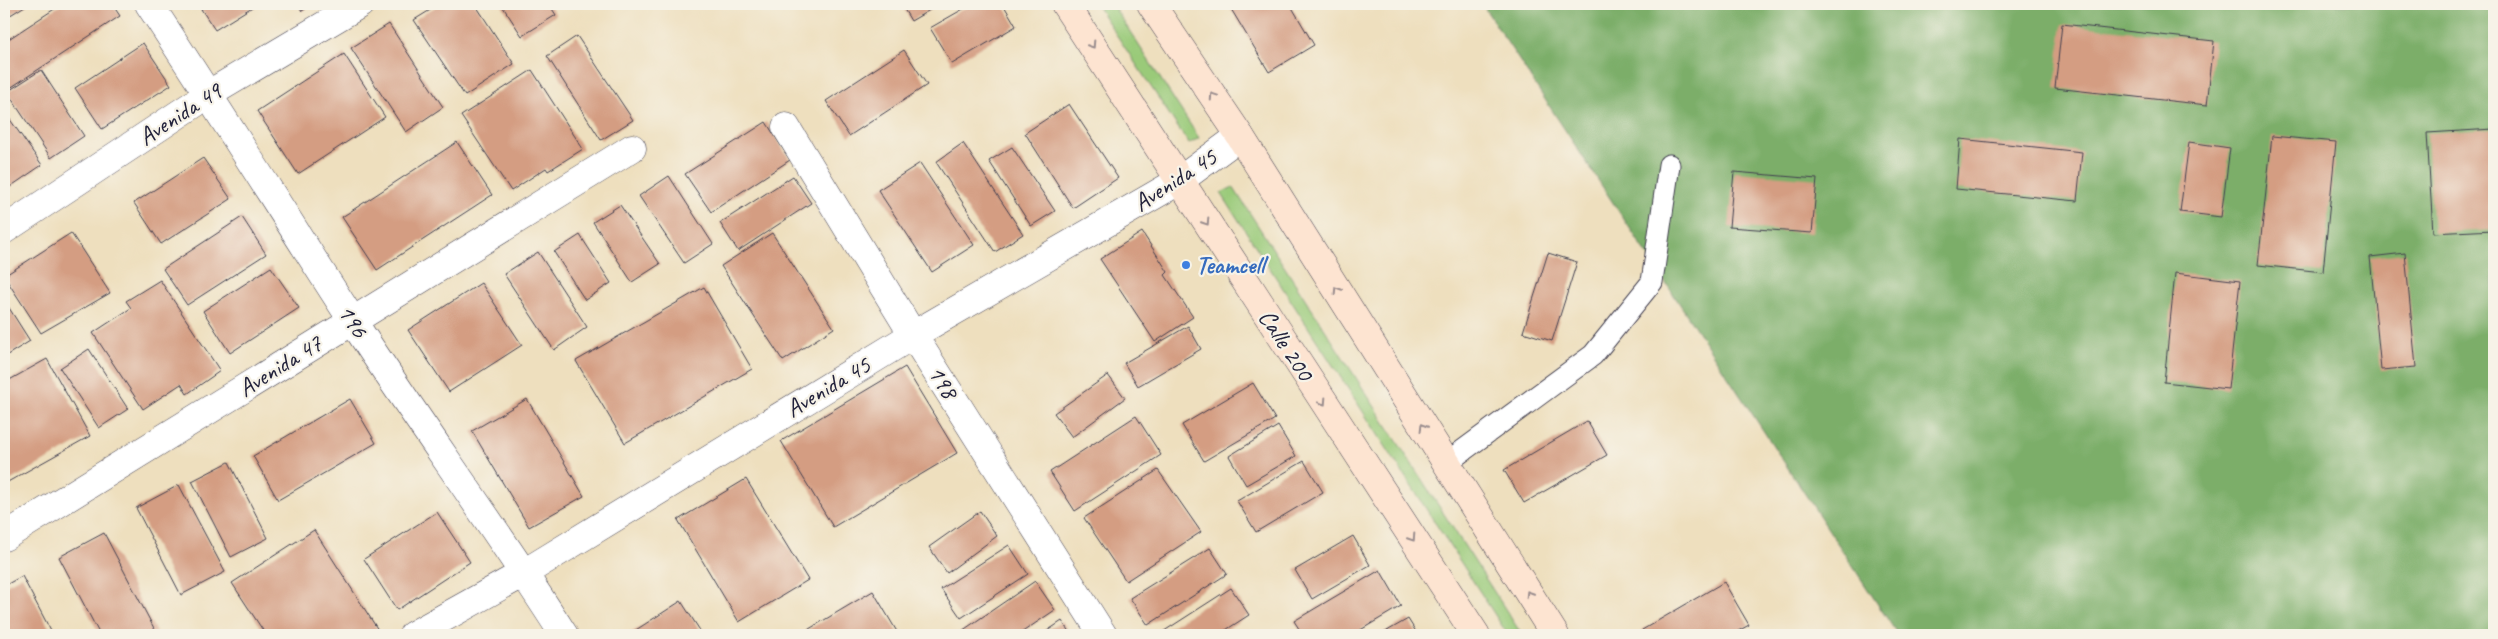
<svg xmlns="http://www.w3.org/2000/svg" width="2498" height="639" font-family="Caveat,sans-serif">
  <style>
    .green { fill: #9aca79; stroke: #5e765a }
    .forest { fill: #7bae69; stroke: #4e6852 }
    .building { fill: #d49d82 }
    .lines { fill: none; stroke-linecap: round; stroke-linejoin: round }
    .service-casing { stroke: #413e4f; stroke-width: 23 }
    .minor-casing { stroke: #413e4f; stroke-width: 29 }
    .tertiary-casing { stroke: #413e4f; stroke-width: 29 }
    .secondary-casing { stroke: #413e4f; stroke-width: 29 }
    .service { stroke: #fff; stroke-width: 21 }
    .minor { stroke: #fff; stroke-width: 28 }
    .tertiary { stroke: #fff; stroke-width: 28 }
    .secondary { stroke: #fde4d1; stroke-width: 28 }
    .oneway { stroke: #9a8d8e }
    .shop-dot { fill: #3f7fe0; stroke: #f7f3e8; stroke-width: 2 }
    .labels { text-anchor: middle; dominant-baseline: central; stroke-width: 4.5; stroke-linejoin: round; paint-order: stroke }
    .street-label { font-size: 25px; fill: #22223b; stroke: #f7f3e8 }
    .shop-label { font-size: 25px; font-weight: bold; fill: #366cbe; stroke: #f7f3e8; text-anchor: start }
  </style>
  <rect width="100%" height="100%" fill="#f7f3e8"/>
  <filter id="ink" filterUnits="userSpaceOnUse"><feTurbulence type="fractalNoise" baseFrequency=".02" numOctaves="2"/><feDisplacementMap in="SourceGraphic" scale="10" xChannelSelector="R" yChannelSelector="G"/><feConvolveMatrix kernelMatrix="1 2 1 2 8 2 1 2 1" color-interpolation-filters="sRGB"/></filter>
  <filter id="wash" filterUnits="userSpaceOnUse"><feTurbulence type="fractalNoise" baseFrequency=".0096" numOctaves="4" result="noise"/><feDisplacementMap in="SourceGraphic" scale="20" xChannelSelector="R" yChannelSelector="G"/><feGaussianBlur stdDeviation="1.12" result="paint"/><feColorMatrix in="noise" values="0 0 0 0 0 0 0 0 0 0 0 0 0 0 0 0 0 1.4 0 .05"/><feComposite in="paint" operator="in"/></filter>
  <g filter="url(#wash)">
    <rect width="100%" height="100%" fill="#eedfbe"/>
    <!-- green -->
    <path class="green" d="M 1096,4 L 1112,4 L 1199,138 L 1189,144 Z
      M 1233,187 L 1522,635 L 1508,635 L 1221,193 Z"/>
    <!-- forest -->
    <path class="forest" d="M 1482,4 L 2494,4 L 2494,635 L 1898,635 Z"/>
    <g id="blocks">
      <!-- building -->
      <path class="building" d="M 4,4 L 28,4 L 4,19 Z
        M 62,4 L 112,4 L 120,16 L 4,92 L 4,42 Z
        M 210,4 L 257,4 L 215,30 L 201,9 Z
        M 298,4 L 313,4 L 302,11 Z
        M 440,4 L 475,4 L 514,64 L 465,96 L 414,20 Z
        M 501,4 L 549,4 L 556,15 L 522,36 Z
        M 901,4 L 940,4 L 911,21 Z
        M 972,4 L 1003,4 L 1016,26 L 952,64 L 930,28 Z
        M 1228,4 L 1290,4 L 1314,45 L 1269,72 Z
        M 389,24 L 443,107 L 406,132 L 351,48 Z
        M 2062,24 L 2214,41 L 2207,105 L 2055,88 Z
        M 577,36 L 633,120 L 601,140 L 547,56 Z
        M 143,43 L 171,85 L 102,129 L 75,88 Z
        M 904,50 L 927,85 L 849,136 L 826,101 Z
        M 344,54 L 385,117 L 298,174 L 257,111 Z
        M 41,70 L 84,136 L 51,158 L 7,92 Z
        M 532,70 L 583,149 L 548,171 L 546,168 L 511,191 L 461,116 Z
        M 1069,104 L 1118,178 L 1073,208 L 1025,133 Z
        M 4,111 L 42,165 L 4,191 Z
        M 766,122 L 790,160 L 711,212 L 685,174 Z
        M 2494,129 L 2494,230 L 2433,233 L 2427,133 Z
        M 2272,136 L 2336,142 L 2323,272 L 2258,265 Z
        M 1960,139 L 2082,152 L 2077,201 L 1956,189 Z
        M 457,142 L 492,195 L 377,270 L 342,217 Z
        M 2189,142 L 2230,148 L 2221,217 L 2180,212 Z
        M 963,143 L 1023,234 L 995,252 L 936,162 Z
        M 1012,147 L 1055,211 L 1031,226 L 989,161 Z
        M 203,158 L 231,199 L 161,244 L 134,203 Z
        M 920,163 L 974,245 L 932,272 L 878,190 Z
        M 1734,172 L 1817,179 L 1812,233 L 1729,227 Z
        M 669,176 L 713,244 L 684,263 L 639,196 Z
        M 793,176 L 811,203 L 738,251 L 720,223 Z
        M 620,205 L 660,264 L 632,282 L 593,222 Z
        M 242,217 L 266,254 L 187,305 L 163,269 Z
        M 1142,232 L 1168,272 L 1165,275 L 1193,317 L 1155,342 L 1100,259 Z
        M 71,233 L 110,293 L 41,333 L 4,276 Z
        M 772,233 L 834,328 L 783,361 L 721,266 Z
        M 580,235 L 611,283 L 585,300 L 554,252 Z
        M 538,252 L 587,327 L 554,350 L 504,274 Z
        M 1548,253 L 1577,262 L 1552,341 L 1523,332 Z
        M 2405,253 L 2416,367 L 2381,370 L 2370,257 Z
        M 271,267 L 299,308 L 230,353 L 203,311 Z
        M 2175,273 L 2240,281 L 2228,389 L 2164,382 Z
        M 160,280 L 220,371 L 187,394 L 181,384 L 143,409 L 93,333 L 131,308 L 126,301 Z
        M 481,283 L 522,345 L 449,392 L 408,330 Z
        M 704,287 L 752,369 L 625,443 L 576,361 Z
        M 4,300 L 30,341 L 4,357 Z
        M 1188,326 L 1201,349 L 1138,386 L 1124,363 Z
        M 89,349 L 128,409 L 99,428 L 60,368 Z
        M 47,359 L 90,436 L 4,484 L 4,383 Z
        M 905,367 L 957,453 L 833,527 L 781,441 Z
        M 1108,375 L 1125,398 L 1072,437 L 1054,413 Z
        M 1253,383 L 1275,419 L 1204,461 L 1182,425 Z
        M 350,399 L 376,443 L 278,500 L 253,456 Z
        M 527,399 L 584,496 L 529,527 L 472,431 Z
        M 1136,416 L 1161,455 L 1075,511 L 1050,472 Z
        M 1587,421 L 1607,455 L 1524,503 L 1504,470 Z
        M 1278,426 L 1296,456 L 1246,485 L 1229,456 Z
        M 1304,461 L 1323,492 L 1256,532 L 1237,501 Z
        M 229,462 L 268,538 L 231,557 L 192,481 Z
        M 1158,470 L 1201,532 L 1126,581 L 1084,518 Z
        M 746,479 L 808,580 L 739,622 L 678,520 Z
        M 179,485 L 225,572 L 181,595 L 136,508 Z
        M 980,511 L 997,536 L 947,573 L 929,547 Z
        M 437,512 L 470,562 L 397,610 L 364,559 Z
        M 314,530 L 380,633 L 377,635 L 266,635 L 232,583 Z
        M 104,533 L 156,632 L 150,635 L 100,635 L 59,557 Z
        M 1353,536 L 1370,565 L 1312,599 L 1295,570 Z
        M 1009,545 L 1028,574 L 961,618 L 941,589 Z
        M 1210,548 L 1227,574 L 1148,625 L 1130,598 Z
        M 1380,570 L 1401,606 L 1352,635 L 1303,635 L 1294,621 Z
        M 22,576 L 53,635 L 4,635 L 4,586 Z
        M 1035,581 L 1055,610 L 1018,635 L 956,635 Z
        M 1724,582 L 1749,625 L 1731,635 L 1645,635 L 1642,630 Z
        M 1231,588 L 1249,615 L 1218,635 L 1158,635 Z
        M 873,591 L 899,635 L 799,635 Z
        M 681,601 L 701,632 L 696,635 L 628,635 Z
        M 1408,619 L 1418,635 L 1380,635 Z
        M 1062,621 L 1071,635 L 1041,635 Z"/>
    </g>
  </g>
  <g filter="url(#ink)">
    <use href="#blocks" fill-opacity="0" stroke="#413e4f" stroke-width="1"/>
    <g class="lines">
      <!-- service casing -->
      <g class="service-casing">
        <path id="service" d="M 1446,463 L 1593,355 L 1652,282 L 1669,165"/>
      </g>
      <!-- minor casing -->
      <g class="minor-casing">
        <path id="minor" d="M 149,4 C 218,108 284,215 352,320 C 421,426 496,528 564,635
          M 786,127 L 913,335 L 1103,635
          M 4,230 L 209,94 L 360,4
          M 4,537 L 632,148"/>
      </g>
      <!-- tertiary casing -->
      <g class="tertiary-casing">
        <path id="tertiary" d="M 413,635 L 524,573 L 913,335 L 1179,181 L 1240,136"/>
      </g>
      <!-- secondary casing -->
      <g class="secondary-casing">
        <path id="secondary" d="M 1065,4 L 1476,635
          M 1151,4 L 1240,136 L 1555,635"/>
      </g>
      <!-- service -->
      <use href="#service" class="service"/>
      <!-- minor -->
      <use href="#minor" class="minor"/>
      <!-- tertiary -->
      <use href="#tertiary" class="tertiary"/>
      <!-- secondary -->
      <use href="#secondary" class="secondary"/>
    </g>
    <!-- one-way arrows -->
    <defs><path id="oneway-chevron" d="M-2-3.5L2.5 0L-2 3.5" fill="none" stroke-width="1.6" stroke-linecap="round" stroke-linejoin="round" transform="scale(1.25)"/></defs>
    <g class="oneway">
      <use href="#oneway-chevron" transform="translate(1092 45) rotate(57)"/>
      <use href="#oneway-chevron" transform="translate(1213 96) rotate(-124)"/>
      <use href="#oneway-chevron" transform="translate(1206 222) rotate(57)"/>
      <use href="#oneway-chevron" transform="translate(1337 290) rotate(-122)"/>
      <use href="#oneway-chevron" transform="translate(1323 402) rotate(57)"/>
      <use href="#oneway-chevron" transform="translate(1423 427) rotate(-122)"/>
      <use href="#oneway-chevron" transform="translate(1412 538) rotate(57)"/>
      <use href="#oneway-chevron" transform="translate(1529 594) rotate(-122)"/>
    </g>
  </g>
  <!-- markers -->
  <circle class="shop-dot" cx="1186" cy="265" r="5"/>
  <g class="labels">
    <!-- street labels -->
    <g class="street-label">
      <text transform="translate(180 114) rotate(-33)">Avenida 49</text>
      <text transform="translate(1175 180) rotate(-33)">Avenida 45</text>
      <text transform="translate(353 321) rotate(57)">196</text>
      <text transform="translate(1286 345) rotate(57)">Calle 200</text>
      <text transform="translate(280 366) rotate(-32)">Avenida 47</text>
      <text transform="translate(943 382) rotate(58)">198</text>
      <text transform="translate(828 387) rotate(-31)">Avenida 45</text>
    </g>
    <!-- shop labels -->
    <g class="shop-label">
      <text x="1196" y="265">Teamcell</text>
    </g>
  </g>
  <!-- margin -->
  <rect width="2498" height="639" fill="none" stroke="#f7f3e8" stroke-width="20"/>
</svg>
